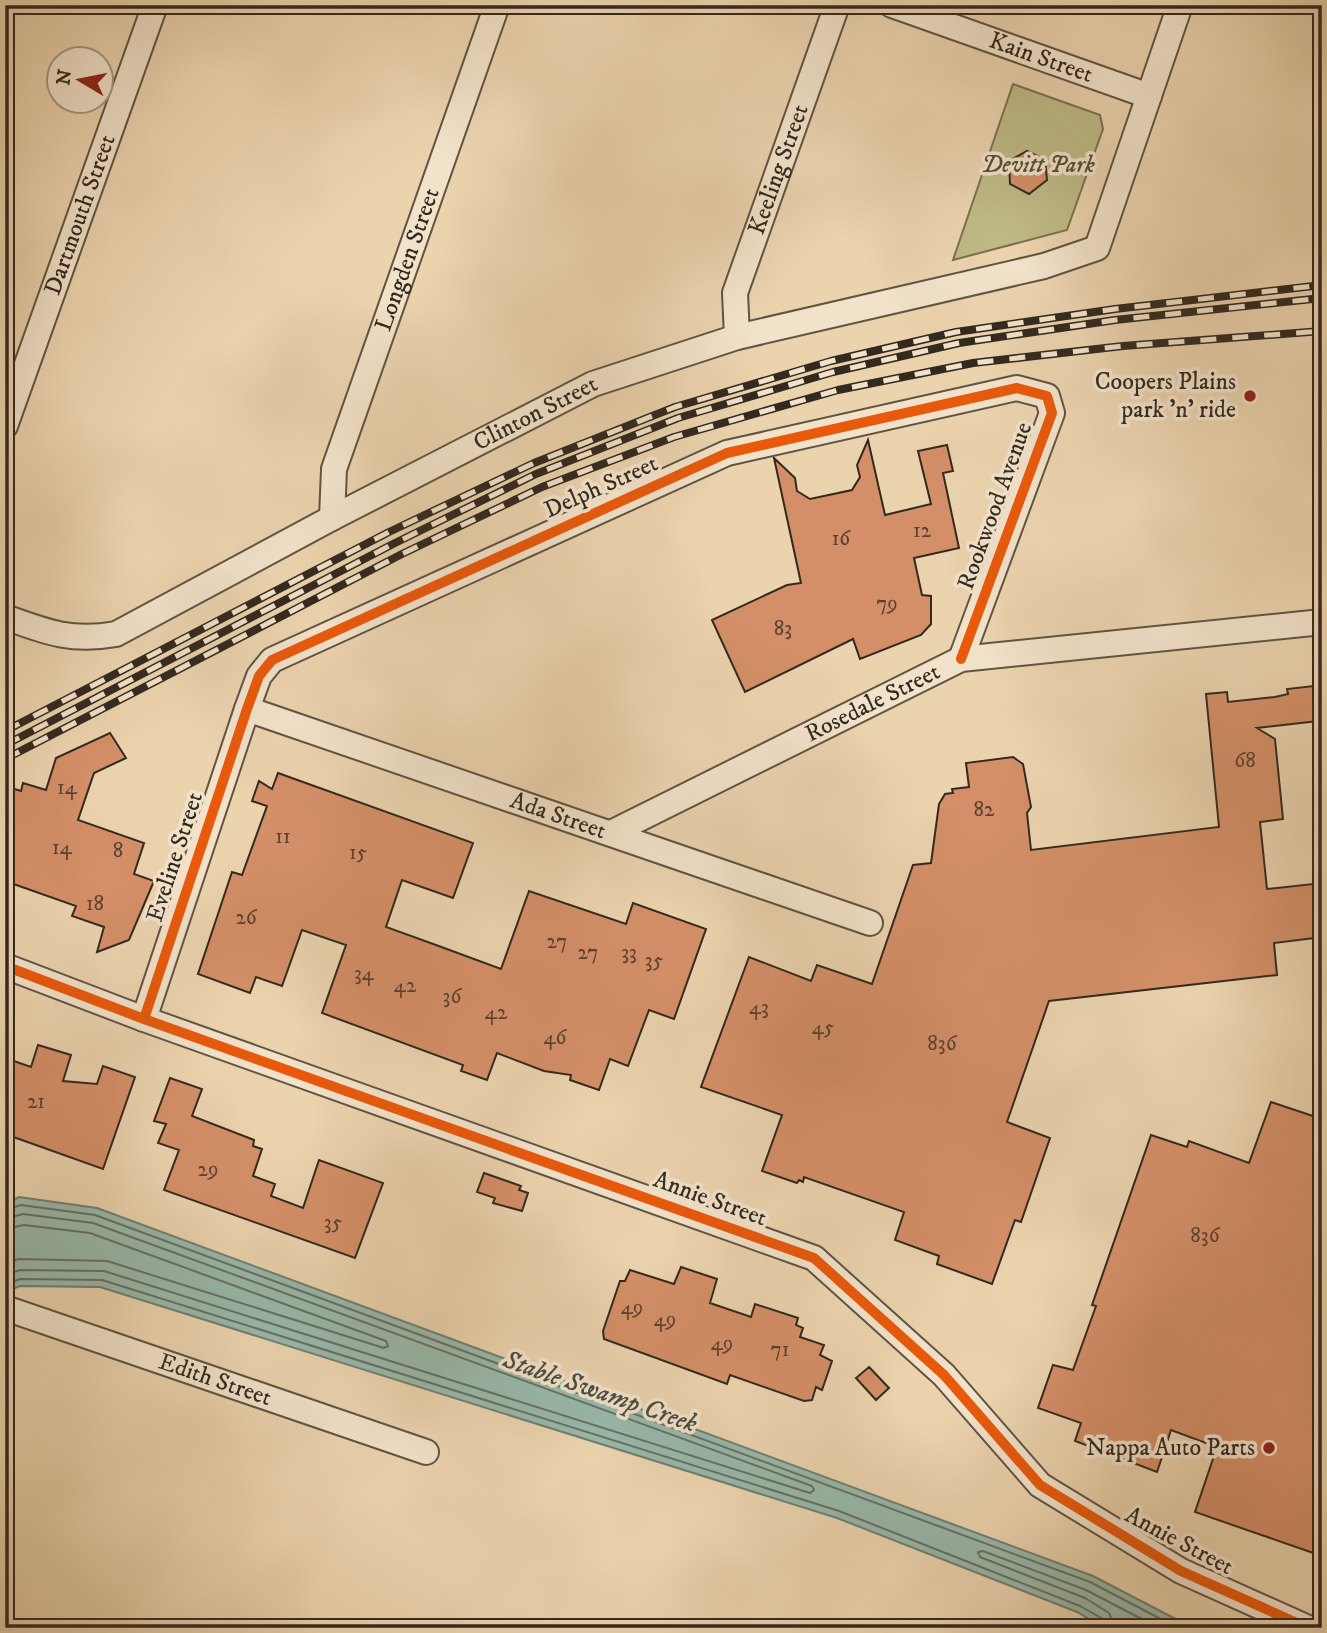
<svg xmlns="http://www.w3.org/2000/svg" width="1327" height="1633" font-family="'IM FELL DW Pica',serif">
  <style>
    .green { fill: #beba86; stroke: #787252; stroke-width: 2 }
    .water { fill: #98b8aa; stroke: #6f7f72; stroke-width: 2 }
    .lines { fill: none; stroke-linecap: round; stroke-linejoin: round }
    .shore { stroke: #657064; stroke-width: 2 }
    .building { fill: #d48f68; stroke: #32291f; stroke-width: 2 }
    .minor-casing { stroke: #605443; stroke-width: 28 }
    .minor { stroke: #f2e2ca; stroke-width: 24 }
    .rail-casing { stroke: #32291f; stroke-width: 8 }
    .rail { stroke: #f2e2ca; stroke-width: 5; stroke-dasharray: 16; stroke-linecap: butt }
    .cycleway-casing { stroke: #f2e2ca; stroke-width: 15 }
    .cycleway { stroke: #e8590c; stroke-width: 10 }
    .poi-dot { fill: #8f2418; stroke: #f2e2ca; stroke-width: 2.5 }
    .labels { text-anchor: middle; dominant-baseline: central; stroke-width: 7; stroke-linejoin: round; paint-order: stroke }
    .number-label { font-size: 21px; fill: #5a4231 }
    .street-label { font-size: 24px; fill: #32291f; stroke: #f2e2ca }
    .park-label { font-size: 24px; font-style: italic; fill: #554d39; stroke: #f2e2ca }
    .poi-label { font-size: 24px; fill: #32291f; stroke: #f2e2ca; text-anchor: end }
    .water-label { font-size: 26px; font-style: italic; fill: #4c4d42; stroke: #f2e2ca }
  </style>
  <rect width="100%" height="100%" fill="#ebd3ae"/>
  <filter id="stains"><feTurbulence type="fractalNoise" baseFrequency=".00286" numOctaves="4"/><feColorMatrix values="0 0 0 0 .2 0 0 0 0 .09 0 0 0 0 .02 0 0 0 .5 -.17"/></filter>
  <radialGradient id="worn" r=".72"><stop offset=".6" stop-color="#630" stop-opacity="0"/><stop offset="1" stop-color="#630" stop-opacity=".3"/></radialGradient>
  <!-- green -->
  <path class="green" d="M 1013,84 L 1100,115 L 1103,129 L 1067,230 L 953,260 Z"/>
  <!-- water -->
  <path class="water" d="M 19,1197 L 97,1208 L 1093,1576 L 1193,1628 L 1104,1628 L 1077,1612 L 837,1518 L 100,1287 L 20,1286 L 5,1292 L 5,1204 Z"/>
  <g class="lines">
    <!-- shore -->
    <path class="shore" d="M 5,1210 L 21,1205 L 95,1215 L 1090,1582 L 1178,1628
      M 5,1219 L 23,1214 L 93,1223 L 812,1486 L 814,1490 L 810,1493 L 104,1271 L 20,1270 L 5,1275
      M 5,1229 L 24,1225 L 90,1233 L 386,1341 L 388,1346 L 384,1348 L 107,1261 L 19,1259 L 5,1263
      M 5,1285 L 20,1279 L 102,1280 L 839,1511 L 1080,1606 L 1103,1619 L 1106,1628
      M 1115,1628 L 1109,1613 L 1085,1598 L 980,1557 L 978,1552 L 983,1551 L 1086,1590 L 1159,1628"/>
  </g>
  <!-- building -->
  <path class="building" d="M 1027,151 L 1045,160 L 1047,180 L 1029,194 L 1010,184 L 1009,161 Z
    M 868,440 L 885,515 L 931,504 L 918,451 L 947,445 L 953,471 L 943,473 L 959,548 L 914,558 L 922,595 L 931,596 L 931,624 L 921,635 L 860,659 L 853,639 L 745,692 L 712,620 L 787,585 L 801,583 L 774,458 L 795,478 L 797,491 L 810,499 L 852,490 L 860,477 L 857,465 Z
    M 1322,685 L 1322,715 L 1318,716 L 1318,721 L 1257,728 L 1275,739 L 1283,819 L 1260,822 L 1267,889 L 1322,883 L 1322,937 L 1274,943 L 1277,975 L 1049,1001 L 1007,1122 L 1050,1138 L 1021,1222 L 1015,1220 L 992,1284 L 937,1264 L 939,1256 L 895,1240 L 904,1212 L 804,1177 L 803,1182 L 799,1180 L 797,1183 L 762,1171 L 782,1115 L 701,1087 L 749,957 L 811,981 L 817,965 L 872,984 L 913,865 L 931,863 L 939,804 L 945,794 L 953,793 L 952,789 L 969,787 L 966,763 L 1013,757 L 1023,764 L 1031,807 L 1027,813 L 1031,850 L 1219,827 L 1206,694 L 1227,692 L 1228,702 L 1275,697 L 1288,694 L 1287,689 Z
    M 110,733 L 126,758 L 94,773 L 78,820 L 144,843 L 134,874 L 154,881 L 129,940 L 97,952 L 104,927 L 72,916 L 76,906 L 5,881 L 5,786 L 21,791 L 23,783 L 46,790 L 56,758 Z
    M 278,773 L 473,843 L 453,898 L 402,880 L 386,927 L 436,945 L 501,969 L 529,891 L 626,924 L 633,903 L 706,929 L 674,1019 L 649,1010 L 628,1066 L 610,1059 L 599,1090 L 570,1080 L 571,1075 L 544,1071 L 497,1053 L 487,1080 L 461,1071 L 463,1065 L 322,1013 L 346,945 L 302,930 L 282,986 L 256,977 L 250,993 L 198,974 L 232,872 L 242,875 L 267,806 L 252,801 L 259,781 L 272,789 Z
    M 38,1045 L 71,1055 L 63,1081 L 97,1084 L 103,1066 L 135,1077 L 103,1169 L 5,1134 L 5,1058 L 31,1067 Z
    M 170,1078 L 202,1089 L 192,1116 L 254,1140 L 253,1146 L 262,1149 L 253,1176 L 275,1184 L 271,1196 L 303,1208 L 319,1160 L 383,1183 L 355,1258 L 164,1190 L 179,1150 L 158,1143 L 166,1124 L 154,1121 Z
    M 1271,1102 L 1322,1119 L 1322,1556 L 1195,1512 L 1217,1447 L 1171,1430 L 1157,1472 L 1075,1441 L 1081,1423 L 1038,1408 L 1053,1365 L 1073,1370 L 1096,1306 L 1092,1305 L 1151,1135 L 1187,1147 L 1189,1141 L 1249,1163 Z
    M 484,1173 L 521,1186 L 519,1190 L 528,1193 L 522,1211 L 493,1203 L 495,1198 L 477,1192 Z
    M 681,1267 L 717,1279 L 710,1303 L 751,1317 L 755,1304 L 798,1318 L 796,1325 L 803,1328 L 800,1337 L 824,1345 L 820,1355 L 832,1361 L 822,1390 L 816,1387 L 812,1400 L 804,1401 L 730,1375 L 727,1384 L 604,1339 L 603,1331 L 620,1281 L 625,1281 L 630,1270 L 674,1284 Z
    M 869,1367 L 889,1388 L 876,1400 L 856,1378 Z"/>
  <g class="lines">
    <!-- minor casing -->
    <g class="minor-casing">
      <g id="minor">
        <path id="s1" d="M 892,5 L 1149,96"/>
        <path id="s2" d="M 737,337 L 735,293 L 837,5"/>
        <path id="s3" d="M 5,426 L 155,5"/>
        <path id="s4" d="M 332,518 L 334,469 L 497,5"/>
        <path id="s5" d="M 5,617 C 46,632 71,642 116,634 L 332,518 L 593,384 L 737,337 L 1044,266 L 1097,248 L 1180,5"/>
        <path id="s6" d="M 247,709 L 870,923"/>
        <path id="s7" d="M 611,833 L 961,659 L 1322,622"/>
        <path d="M 5,966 L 144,1019 L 814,1258 L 944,1375 L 1040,1485 L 1181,1571 L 1308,1628"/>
        <path d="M 144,1019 L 247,709 L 259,676 L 272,660 L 727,453 L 1017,388 L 1047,396 L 1052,413 L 961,659"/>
        <path id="s8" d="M 5,1308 L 426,1452"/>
      </g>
    </g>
    <!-- minor -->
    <use href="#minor" class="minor"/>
    <!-- rail casing -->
    <g class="rail-casing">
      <path id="rail" d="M 5,731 L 389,532 L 534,463 L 675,407 L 831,361 L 956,332 L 1115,309 L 1322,285
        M 5,745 L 395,543 L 536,474 L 678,418 L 833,372 L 959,343 L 1115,320 L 1322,298
        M 5,759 L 402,554 L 542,487 L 674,437 L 838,390 L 973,363 L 1123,346 L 1322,331"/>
    </g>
    <!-- rail -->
    <use href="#rail" class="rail"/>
    <!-- cycleway casing -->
    <g class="cycleway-casing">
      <path id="cycleway" d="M 5,966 L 144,1019 L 814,1258 L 944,1375 L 1040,1485 L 1181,1571 L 1308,1628
        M 144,1019 L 247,709 L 259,676 L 272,660 L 727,453 L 1017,388 L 1047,396 L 1052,413 L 961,659"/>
    </g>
    <!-- cycleway -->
    <use href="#cycleway" class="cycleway"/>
  </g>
  <!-- markers -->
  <g class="poi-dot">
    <circle cx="1250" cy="396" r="7"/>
    <circle cx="1269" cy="1448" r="7"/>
  </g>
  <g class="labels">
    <!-- number labels -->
    <g class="number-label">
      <text x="922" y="531">12</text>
      <text x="841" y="539">16</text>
      <text x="887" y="604">79</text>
      <text x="783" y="629">83</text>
      <text x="1245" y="761">68</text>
      <text x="67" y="788">14</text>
      <text x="984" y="810">82</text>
      <text x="283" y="837">11</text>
      <text x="62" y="848">14</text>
      <text x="118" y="851">8</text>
      <text x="358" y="853">15</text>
      <text x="95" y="904">18</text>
      <text x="246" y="918">26</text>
      <text x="557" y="942">27</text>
      <text x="588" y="953">27</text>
      <text x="629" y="953">33</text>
      <text x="654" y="961">35</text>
      <text x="364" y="974">34</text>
      <text x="405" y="986">42</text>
      <text x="452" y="997">36</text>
      <text x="759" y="1008">43</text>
      <text x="496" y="1013">42</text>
      <text x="823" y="1028">45</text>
      <text x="555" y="1038">46</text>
      <text x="942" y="1044">836</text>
      <text x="36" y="1102">21</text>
      <text x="208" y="1170">29</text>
      <text x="333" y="1223">35</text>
      <text x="1205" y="1236">836</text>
      <text x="632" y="1308">49</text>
      <text x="665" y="1320">49</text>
      <text x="722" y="1344">49</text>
      <text x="780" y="1350">71</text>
    </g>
    <!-- street labels -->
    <g class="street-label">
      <text stroke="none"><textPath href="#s1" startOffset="158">Kain Street</textPath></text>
      <text stroke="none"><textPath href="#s2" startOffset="175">Keeling Street</textPath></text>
      <text stroke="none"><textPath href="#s3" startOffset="224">Dartmouth Street</textPath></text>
      <text stroke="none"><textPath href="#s4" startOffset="271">Longden Street</textPath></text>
      <text stroke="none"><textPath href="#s5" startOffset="588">Clinton Street</textPath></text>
      <text transform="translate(601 487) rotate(-24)">Delph Street</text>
      <text transform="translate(995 506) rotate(-70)">Rookwood Avenue</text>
      <text stroke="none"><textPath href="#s7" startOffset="292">Rosedale Street</textPath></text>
      <text stroke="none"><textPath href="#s6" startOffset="329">Ada Street</textPath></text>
      <text transform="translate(175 857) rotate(-72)">Eveline Street</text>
      <text transform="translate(710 1199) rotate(20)">Annie Street</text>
      <text stroke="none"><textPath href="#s8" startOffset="222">Edith Street</textPath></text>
      <text transform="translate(1179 1541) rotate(28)">Annie Street</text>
    </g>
    <!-- park labels -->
    <g class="park-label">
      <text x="1038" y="165">Devitt Park</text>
    </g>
    <!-- poi labels -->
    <g class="poi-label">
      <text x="1236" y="382">Coopers Plains<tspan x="1236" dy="28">park 'n' ride</tspan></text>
      <text x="1255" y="1448">Nappa Auto Parts</text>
    </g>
    <!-- water labels -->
    <g class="water-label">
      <text transform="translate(600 1392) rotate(19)">Stable Swamp Creek</text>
    </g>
  </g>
  <!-- margin -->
  <rect width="1327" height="1633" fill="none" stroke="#ebd3ae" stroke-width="28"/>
  <rect x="7" y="7" width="1313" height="1619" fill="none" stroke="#32291f" stroke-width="3.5"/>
  <rect x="14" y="14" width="1299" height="1605" fill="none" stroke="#32291f" stroke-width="2"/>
  <!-- north arrow -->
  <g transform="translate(80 80) rotate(280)"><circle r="33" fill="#f2e2ca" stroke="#a59886" stroke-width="2"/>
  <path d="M0-5L12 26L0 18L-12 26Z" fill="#8f2418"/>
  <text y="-10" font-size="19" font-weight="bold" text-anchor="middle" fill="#32291f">N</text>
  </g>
  <rect width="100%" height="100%" filter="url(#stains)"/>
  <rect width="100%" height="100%" fill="url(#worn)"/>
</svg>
